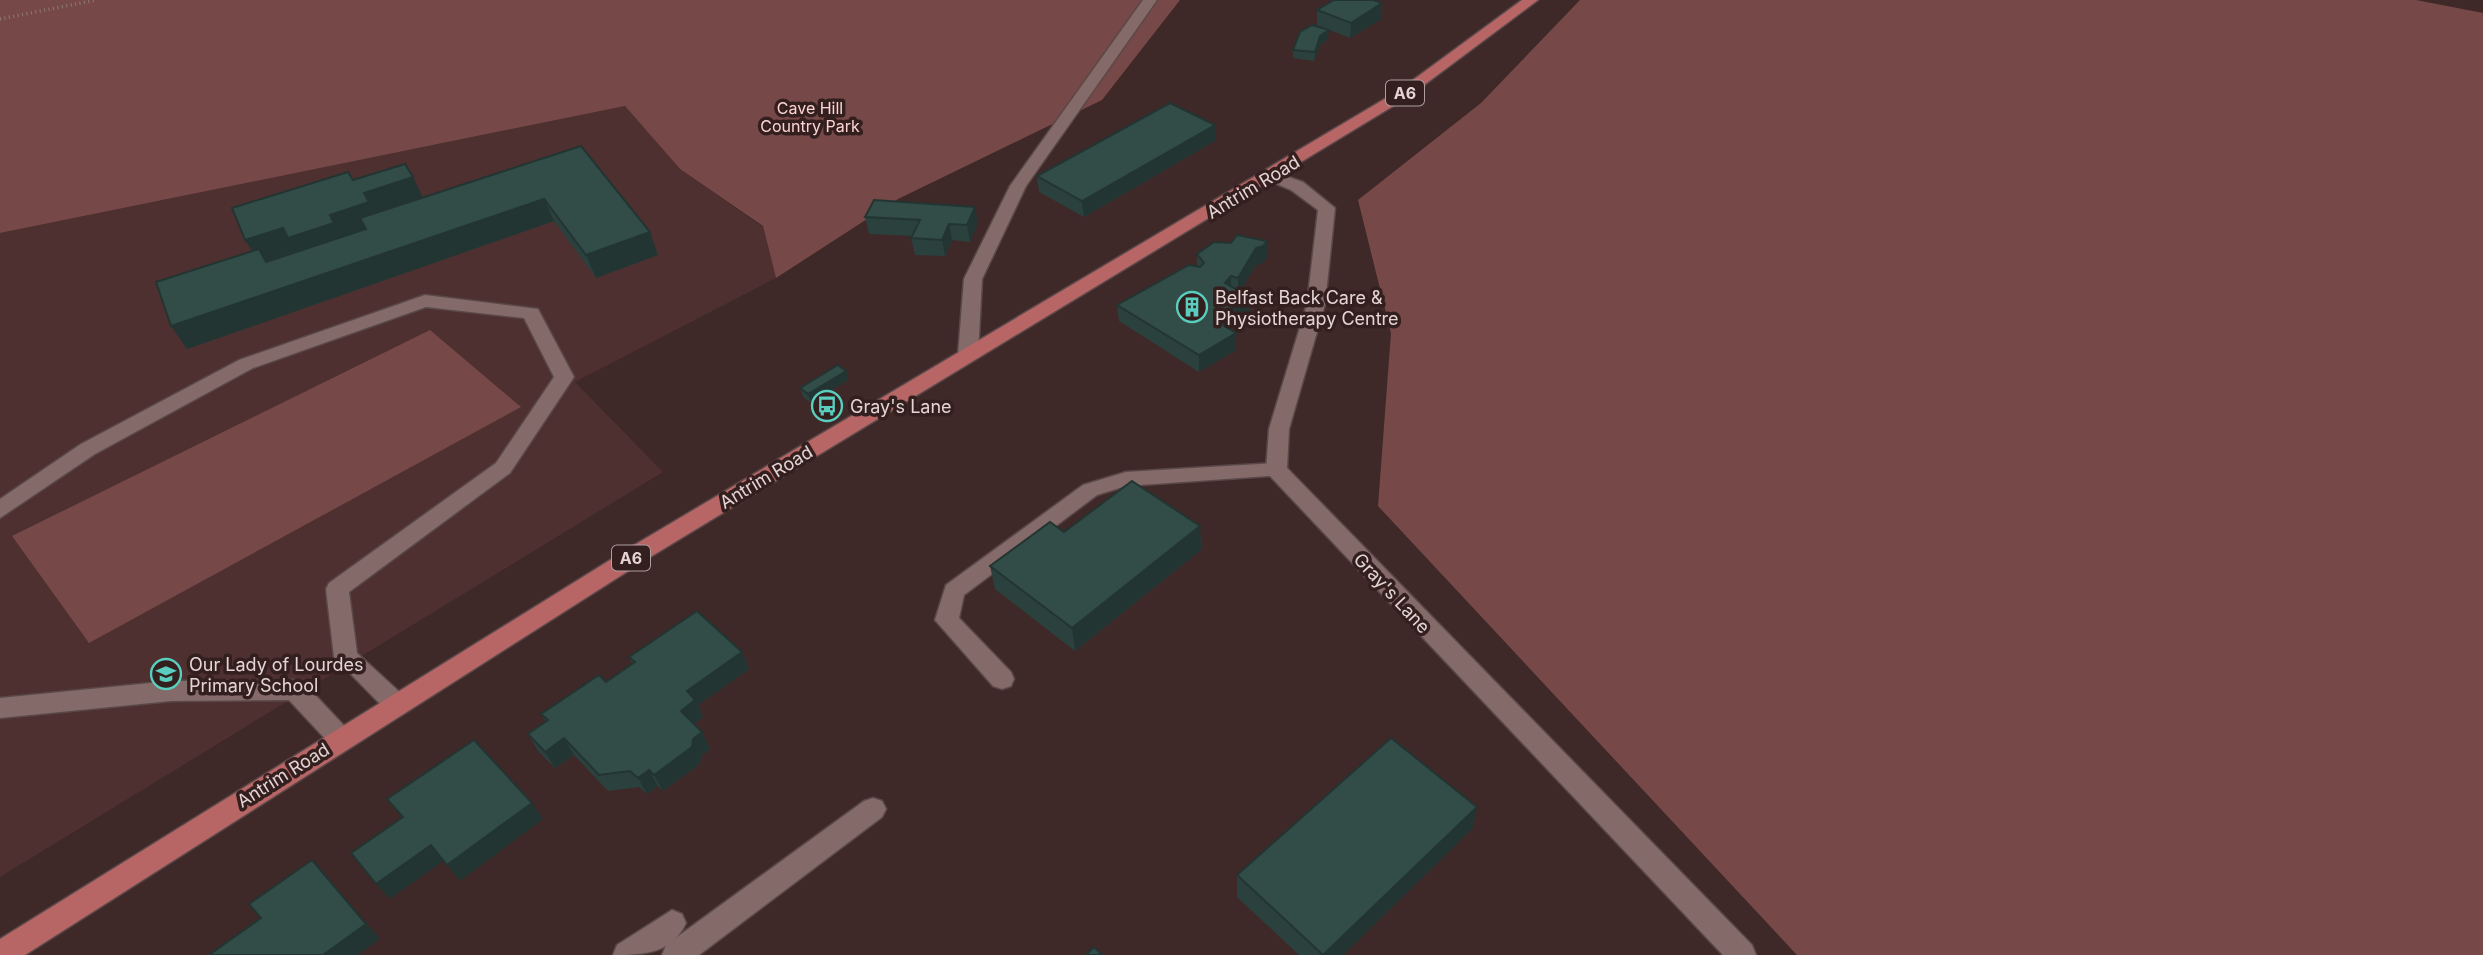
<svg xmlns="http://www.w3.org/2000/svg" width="2483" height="955" font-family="Inter,sans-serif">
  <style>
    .built { fill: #4d302f }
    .green { fill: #764948 }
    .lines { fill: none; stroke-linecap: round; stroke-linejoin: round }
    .lane-casing { stroke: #5a4848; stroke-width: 3 }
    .street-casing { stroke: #5a4848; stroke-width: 3 }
    .secondary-casing { stroke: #5a4848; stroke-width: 3 }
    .primary-casing { stroke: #5a4848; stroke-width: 3 }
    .path { stroke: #8c7978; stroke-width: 3.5; stroke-dasharray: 1 3.5; stroke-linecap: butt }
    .lane { fill: #846a69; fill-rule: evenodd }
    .street { fill: #846a69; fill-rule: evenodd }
    .secondary { fill: #846a69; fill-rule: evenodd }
    .primary { fill: #b86566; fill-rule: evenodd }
    .wall { fill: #2b413e; fill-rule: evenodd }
    .shaded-wall { fill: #233532 }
    .building { fill: #324c48; stroke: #233532; stroke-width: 2 }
    .labels { text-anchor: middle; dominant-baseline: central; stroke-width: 7; stroke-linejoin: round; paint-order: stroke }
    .shield { fill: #341f1f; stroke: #af9e9e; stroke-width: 2 }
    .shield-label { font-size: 16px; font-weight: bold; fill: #e4d5d4 }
    .far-park-label { font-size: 16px; fill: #fbd4d3; stroke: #341f1f }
    .street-label { font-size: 18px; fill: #e4d5d4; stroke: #341f1f }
    .poi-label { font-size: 18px; fill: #e4d5d4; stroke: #341f1f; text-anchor: start }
  </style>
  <rect width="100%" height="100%" fill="#3e2928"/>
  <!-- built -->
  <path class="built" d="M 625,106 L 680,169 L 763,227 L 776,278 L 575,382 L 663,472 L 0,877 L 0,233 Z"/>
  <!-- green -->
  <path class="green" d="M 0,0 L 1180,0 L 1102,100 L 898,199 L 776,278 L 763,226 L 680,169 L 625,106 L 0,233 Z
    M 1580,0 L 2416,0 L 2483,13 L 2483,955 L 1797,955 L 1378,506 L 1391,333 L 1358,200 L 1481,103 Z
    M 430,330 L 521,407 L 89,643 L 12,536 Z"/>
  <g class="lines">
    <!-- lane casing -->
    <g class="lane-casing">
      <path id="lane" d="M 1143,0 L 1157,0 L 1026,186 L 982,279 L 978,355 L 975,359 L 961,359 L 958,355 L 964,279 L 1010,186 Z
        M 425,295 L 538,309 L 574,377 L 510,473 L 349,592 L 357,653 L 405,697 L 408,704 L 405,711 L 396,714 L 387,711 L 334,657 L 326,589 L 329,583 L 496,463 L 554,377 L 524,318 L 426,307 L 253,368 L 95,454 L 0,518 L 0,499 L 81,444 L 239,360 Z
        M 1276,463 L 1283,465 L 1286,470 L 1283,475 L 1126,486 L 1097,495 L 964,595 L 959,618 L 1011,672 L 1014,679 L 1011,686 L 1002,689 L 993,686 L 935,620 L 946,585 L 1083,485 L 1126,472 Z
        M 295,680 L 304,683 L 349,731 L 352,738 L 349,745 L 340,748 L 331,745 L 289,700 L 171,701 L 0,718 L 0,698 L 171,681 Z
        M 873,798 L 882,801 L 886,809 L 882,817 L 699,955 L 662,955 L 666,945 L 864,801 Z"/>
    </g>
    <!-- street casing -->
    <g class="street-casing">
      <path id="street" d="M 672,910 L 682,914 L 686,923 C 672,954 642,955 613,955 L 617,945 Z"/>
    </g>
    <!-- secondary casing -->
    <g class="secondary-casing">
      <path id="secondary" d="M 1271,171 L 1303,182 L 1335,208 L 1325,304 L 1289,429 L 1287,468 L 1752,945 L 1756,955 L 1723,955 L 1269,475 L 1266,470 L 1269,429 L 1307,304 L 1318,210 L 1291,190 L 1265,179 L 1263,176 Z"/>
    </g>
    <!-- primary casing -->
    <g class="primary-casing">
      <path id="primary" d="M 1522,0 L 1538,0 L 1408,97 L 647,559 L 25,955 L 0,955 L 0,939 L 631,547 L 1398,91 Z"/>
    </g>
    <!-- path -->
    <path class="path" d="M 0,19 L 96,0"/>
    <!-- lane -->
    <use href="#lane" class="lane"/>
    <!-- street -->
    <use href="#street" class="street"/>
    <!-- secondary -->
    <use href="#secondary" class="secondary"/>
    <!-- primary -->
    <use href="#primary" class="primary"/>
  </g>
  <!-- wall -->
  <path class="wall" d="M 1382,3 L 1381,19 L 1350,38 L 1317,25 L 1317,10 Z
    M 1328,39 L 1320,45 L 1314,61 L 1293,58 L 1293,50 Z
    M 1215,125 L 1215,141 L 1084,217 L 1039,192 L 1037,176 Z
    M 581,146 L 658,255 L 596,278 L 554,221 L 187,349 L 252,251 L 245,240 L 353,180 L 423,197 ZM 296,251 L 296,252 L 267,262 L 266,261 Z
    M 865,217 L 978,223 L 970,242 L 952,240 L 945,256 L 915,255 L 911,238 L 912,236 L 869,234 Z
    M 1197,254 L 1267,257 L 1263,263 L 1256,265 L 1240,291 L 1250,314 L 1228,329 L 1236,350 L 1199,372 L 1119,321 L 1117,305 L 1197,267 Z
    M 846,371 L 848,380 L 811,403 L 803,397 L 800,388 Z
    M 1200,526 L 1201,550 L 1075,651 L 995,589 L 990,566 L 1064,532 Z
    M 742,652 L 749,669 L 698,705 L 703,717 L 694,724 L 702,732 L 710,749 L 701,756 L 700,764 L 663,791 L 658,786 L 647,794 L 639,787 L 608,791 L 574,755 L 555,768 L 538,751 L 528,734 L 546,722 L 541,714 L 606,682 L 632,664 L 629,657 Z
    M 1477,807 L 1472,829 L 1343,955 L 1299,955 L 1237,897 L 1237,875 Z"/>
  <!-- shaded-wall -->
  <path class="shaded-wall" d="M 1382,3 L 1381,19 L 1350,38 L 1351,23 Z
    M 1329,30 L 1328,39 L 1320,45 L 1314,61 L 1315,52 L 1320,36 Z
    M 1215,125 L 1215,141 L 1084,217 L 1082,201 Z
    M 413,177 L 424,200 L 360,218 L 366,230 L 301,261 L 296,251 L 266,261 L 273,272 L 260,263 L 245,240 L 283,228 L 330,215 L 364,193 Z
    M 544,199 L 554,221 L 187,349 L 171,326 Z
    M 975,207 L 978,223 L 970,242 L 967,225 Z
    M 949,224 L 952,240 L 945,256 L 942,240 Z
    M 650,232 L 658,255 L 596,278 L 586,255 Z
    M 1267,241 L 1267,257 L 1263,263 L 1256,265 L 1238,295 L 1238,278 L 1256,248 Z
    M 1231,276 L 1231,293 L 1225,283 Z
    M 1250,297 L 1250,314 L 1215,337 L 1215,320 Z
    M 1236,333 L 1236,350 L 1199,372 L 1199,355 Z
    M 846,371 L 848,380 L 811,403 L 808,394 Z
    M 1200,526 L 1201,550 L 1075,651 L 1072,628 Z
    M 742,652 L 749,669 L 698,705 L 703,717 L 689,727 L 681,711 L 687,691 Z
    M 702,732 L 710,749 L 701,756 L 700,764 L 663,791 L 654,775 L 693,739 Z
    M 564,738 L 574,755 L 555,768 L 545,752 Z
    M 649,770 L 658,786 L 647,794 L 638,778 Z
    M 532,803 L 543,819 L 460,881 L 447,865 Z
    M 1477,807 L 1472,829 L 1343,955 L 1324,955 Z
    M 431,845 L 443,861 L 390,899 L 376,884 Z
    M 312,860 L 380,939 L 358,955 L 323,955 Z"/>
  <!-- building -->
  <path class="building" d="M 1334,0 L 1373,0 L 1382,3 L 1351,23 L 1317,10 Z
    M 1312,25 L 1329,30 L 1320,36 L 1315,52 L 1293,50 L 1300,32 Z
    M 1170,103 L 1215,125 L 1082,201 L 1037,176 Z
    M 581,146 L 650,232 L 586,255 L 544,199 L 171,326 L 156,282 L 259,249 L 266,262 L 366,229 L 360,218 Z
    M 405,164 L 413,177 L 364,193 L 369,202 L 330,215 L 334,223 L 288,238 L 283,228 L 245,240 L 232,208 L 348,172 L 353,180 Z
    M 874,200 L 975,207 L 967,225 L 949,224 L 942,240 L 911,238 L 920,220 L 865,217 Z
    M 1237,235 L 1267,241 L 1263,246 L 1256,248 L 1238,278 L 1231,276 L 1225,283 L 1250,297 L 1215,320 L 1236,333 L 1199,355 L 1117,305 L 1189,265 L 1200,267 L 1204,263 L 1197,254 L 1214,242 L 1231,243 Z
    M 838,365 L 846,371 L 808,394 L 800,388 Z
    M 1132,481 L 1200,526 L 1072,628 L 990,566 L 1050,522 L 1064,532 Z
    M 697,611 L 742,652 L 687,691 L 695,700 L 681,711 L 702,732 L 693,739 L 692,747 L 654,775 L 649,770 L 638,778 L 630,771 L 599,775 L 564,738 L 545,752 L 528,734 L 548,720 L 541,714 L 599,675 L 606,682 L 635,662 L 629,657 Z
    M 1391,738 L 1477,807 L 1323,955 L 1237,875 Z
    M 474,740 L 532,803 L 447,865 L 431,845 L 376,884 L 351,853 L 403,817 L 387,799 Z
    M 312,860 L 366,924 L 323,955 L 209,955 L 261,918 L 249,904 Z
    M 1094,947 L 1102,955 L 1086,955 Z"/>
  <!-- icons -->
  <defs>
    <g id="building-ring" transform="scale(1.575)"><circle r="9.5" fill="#341f1f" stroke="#59cebe" stroke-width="1.5"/><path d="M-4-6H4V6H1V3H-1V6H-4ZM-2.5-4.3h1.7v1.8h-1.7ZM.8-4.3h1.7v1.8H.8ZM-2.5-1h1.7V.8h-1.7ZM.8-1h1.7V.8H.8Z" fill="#59cebe"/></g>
    <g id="bus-ring" transform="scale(1.575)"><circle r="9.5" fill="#341f1f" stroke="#59cebe" stroke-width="1.5"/><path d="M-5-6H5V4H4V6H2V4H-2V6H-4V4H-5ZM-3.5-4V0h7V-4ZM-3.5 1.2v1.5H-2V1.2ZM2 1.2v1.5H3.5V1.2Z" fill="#59cebe"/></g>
    <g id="school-ring" transform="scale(1.575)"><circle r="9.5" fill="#341f1f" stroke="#59cebe" stroke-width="1.5"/><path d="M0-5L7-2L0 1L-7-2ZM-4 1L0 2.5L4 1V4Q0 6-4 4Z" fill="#59cebe"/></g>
  </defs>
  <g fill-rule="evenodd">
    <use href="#building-ring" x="1192" y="307"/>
    <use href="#bus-ring" x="827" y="406"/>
    <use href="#school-ring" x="166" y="674"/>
  </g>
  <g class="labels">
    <!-- shield labels -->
    <g class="shield">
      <rect x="1386" y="80.5" width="38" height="25" rx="5"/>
      <rect x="612" y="545.5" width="38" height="25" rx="5"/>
    </g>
    <g class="shield-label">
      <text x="1405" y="93">A6</text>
      <text x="631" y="558">A6</text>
    </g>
    <!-- far-park labels -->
    <g class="far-park-label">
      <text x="810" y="108">Cave Hill<tspan x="810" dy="18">Country Park</tspan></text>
    </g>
    <!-- street labels -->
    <g class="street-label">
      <text transform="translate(1253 187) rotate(-31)">Antrim Road</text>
      <text transform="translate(766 477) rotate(-31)">Antrim Road</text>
      <text transform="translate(1392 593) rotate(47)">Gray's Lane</text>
      <text transform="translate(283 775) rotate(-32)">Antrim Road</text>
    </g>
    <!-- poi labels -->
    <g class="poi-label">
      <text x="1215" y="297">Belfast Back Care &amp;<tspan x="1215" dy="21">Physiotherapy Centre</tspan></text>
      <text x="850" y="406">Gray's Lane</text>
      <text x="189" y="664">Our Lady of Lourdes<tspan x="189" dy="21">Primary School</tspan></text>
    </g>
  </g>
</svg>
